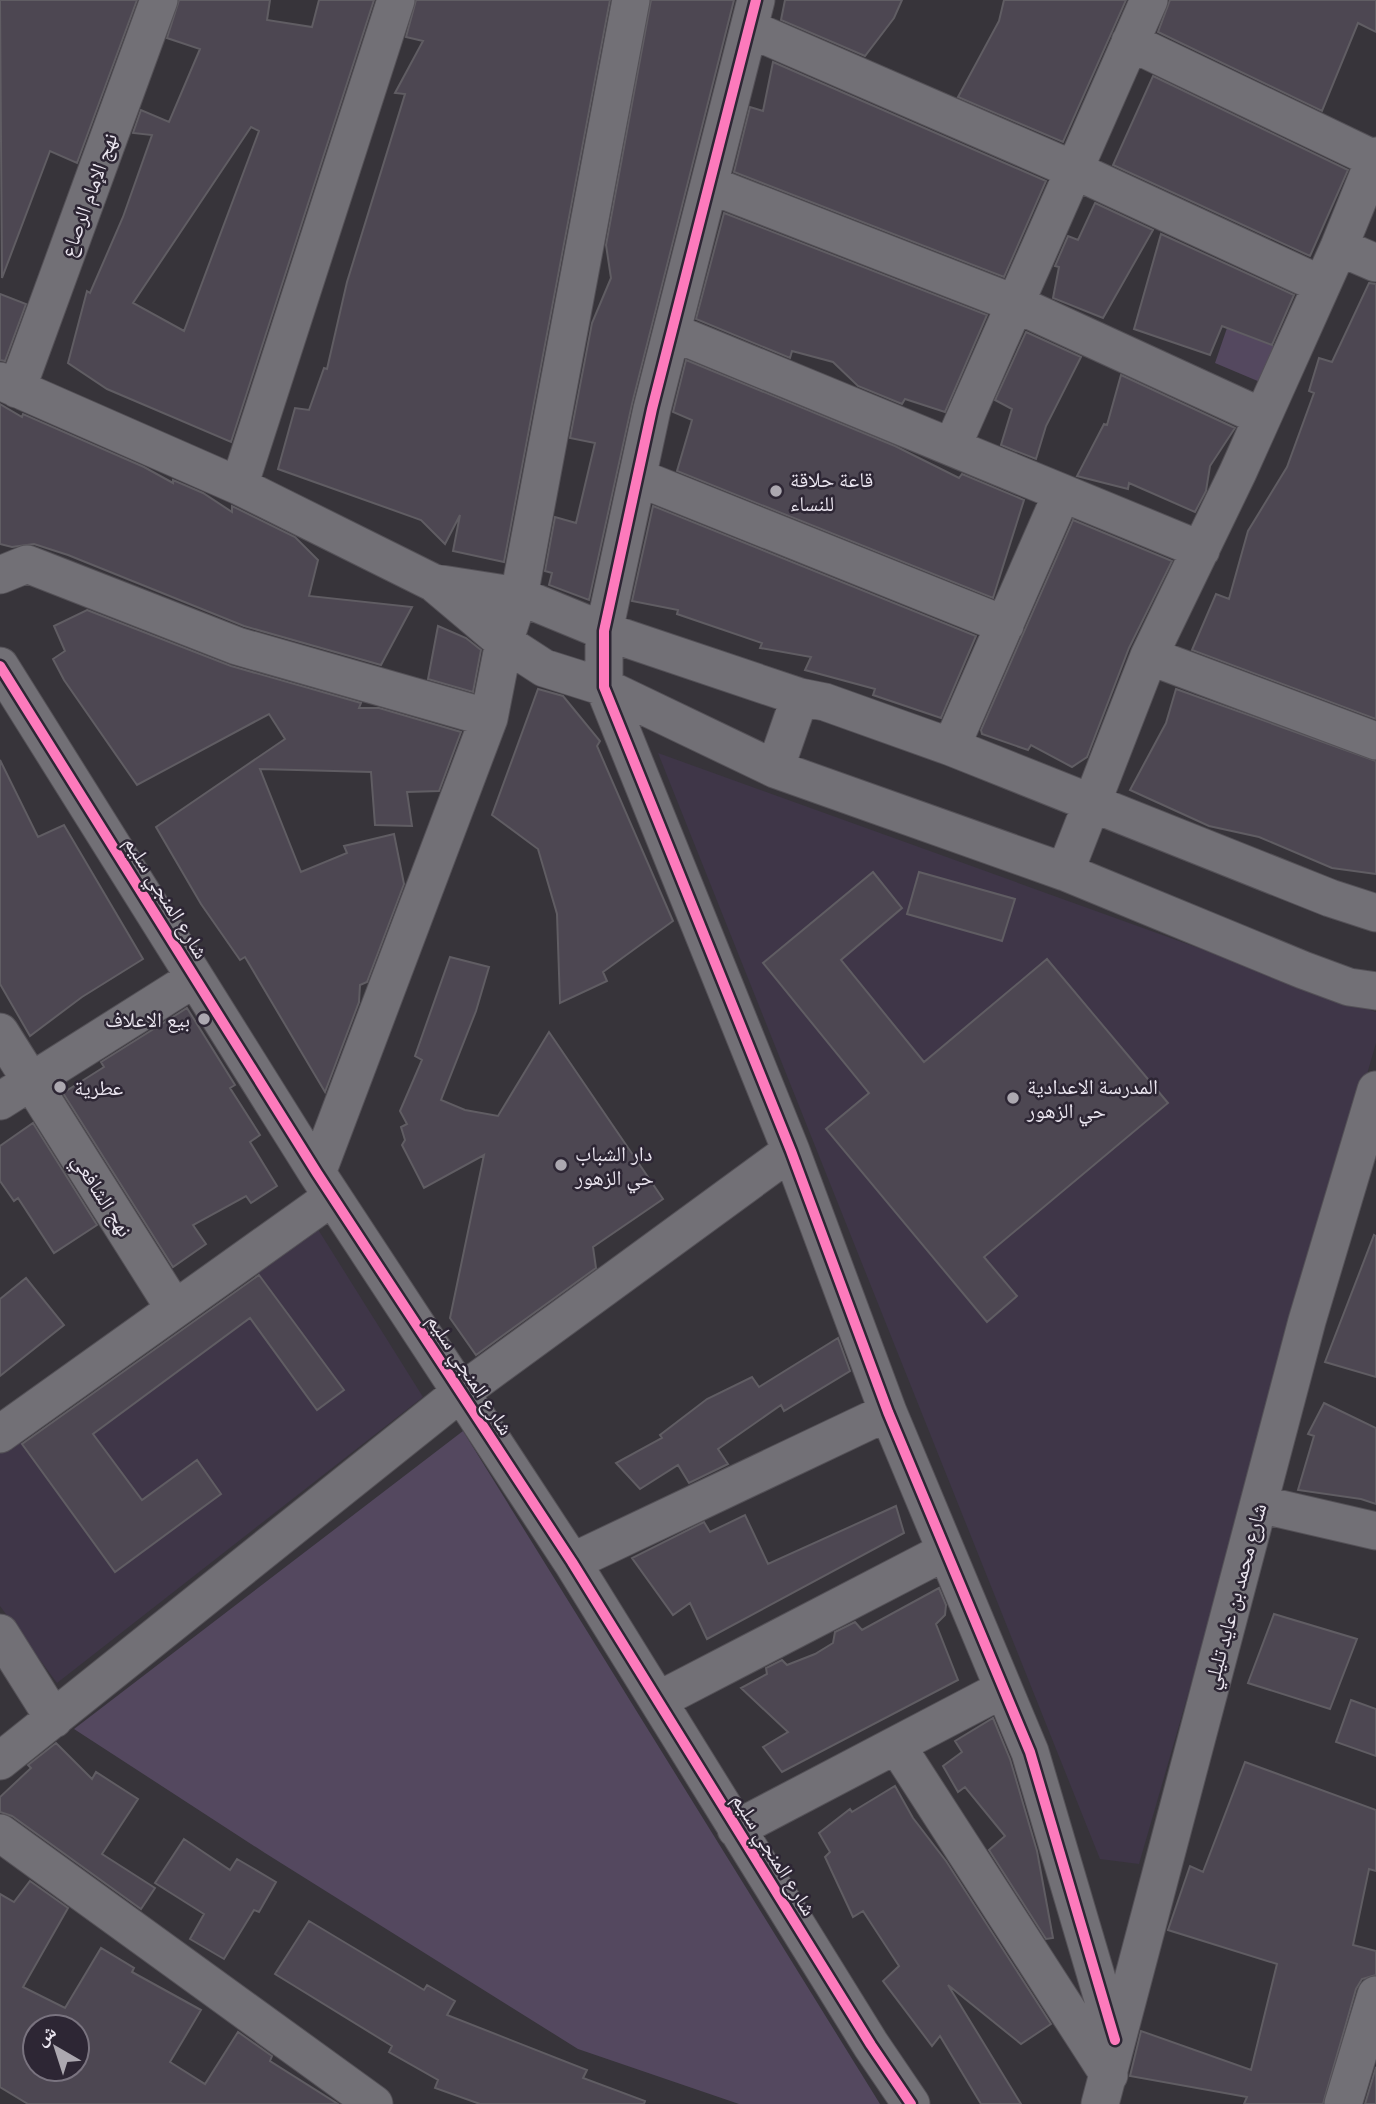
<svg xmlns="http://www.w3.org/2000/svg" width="1376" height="2104" font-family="'Titillium Web','Noto Naskh Arabic',sans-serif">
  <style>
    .built { fill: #3f3648; fill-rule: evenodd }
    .green { fill: #54485f }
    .building { fill: #4d4752; stroke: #605d63; stroke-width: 2; fill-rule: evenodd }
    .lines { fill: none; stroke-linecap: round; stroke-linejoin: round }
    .minor-casing { stroke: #545157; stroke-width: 39 }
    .minor { stroke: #727076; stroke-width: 37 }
    .cycleway-casing { stroke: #2d2634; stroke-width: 15 }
    .cycleway { stroke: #fd7abc; stroke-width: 10 }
    .poi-dot { fill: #aca8b0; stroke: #2d2634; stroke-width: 2.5 }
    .labels { text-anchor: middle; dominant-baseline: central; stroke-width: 5; stroke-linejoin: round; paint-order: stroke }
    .street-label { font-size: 21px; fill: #ebe6f0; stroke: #2d2634 }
    .poi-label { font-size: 21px; fill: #ebe6f0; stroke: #2d2634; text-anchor: start }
  </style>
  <rect width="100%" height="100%" fill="#37343a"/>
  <!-- built -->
  <path class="built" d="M 658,753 L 1376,1012 L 1376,1043 L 1139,1864 L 1100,1859 Z
    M 314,1223 L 423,1397 L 57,1683 L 0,1606 L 0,1444 ZM 255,1269 L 343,1389 L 250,1318 L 93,1434 L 142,1500 L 196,1460 L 221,1494 L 115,1572 L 21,1442 Z"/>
  <!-- green -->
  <path class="green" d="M 1227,328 L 1280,348 L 1260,382 L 1215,363 Z
    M 463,1431 L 880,2104 L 739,2104 L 578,2049 L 265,1853 L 74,1729 Z"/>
  <!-- building -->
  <path class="building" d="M 0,0 L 137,0 L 77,163 L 50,151 L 2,278 Z
    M 179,0 L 270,0 L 267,20 L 312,27 L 319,0 L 374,0 L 231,442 L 107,389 L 68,363 L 87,291 L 90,293 L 123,217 L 152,135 L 133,133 L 141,110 L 169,122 L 200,49 L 167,38 ZM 251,127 L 259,131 L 184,331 L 133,303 Z
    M 416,0 L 610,0 L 504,562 L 453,551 L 460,515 L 445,544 L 421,520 L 278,469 L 295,408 L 309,410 L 324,368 L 327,369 L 347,282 L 405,94 L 395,93 L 423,41 L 406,37 Z
    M 651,0 L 734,0 L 632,404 L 589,600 L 549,585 L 552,573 L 545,571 L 555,517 L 576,523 L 595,443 L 570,438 L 592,323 L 611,278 L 606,245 Z
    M 785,0 L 902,0 L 894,18 L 865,56 L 781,20 Z
    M 1004,0 L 1126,0 L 1063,142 L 958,97 L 999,21 Z
    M 1170,0 L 1376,0 L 1376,32 L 1358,23 L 1322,111 L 1158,32 Z
    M 773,62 L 1046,181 L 1004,277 L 734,172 L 750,107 L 763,111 Z
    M 1153,76 L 1348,170 L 1310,256 L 1113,165 Z
    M 1095,203 L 1153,230 L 1103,318 L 1053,298 L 1059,267 L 1055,266 L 1068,236 L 1078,240 Z
    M 724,213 L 987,315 L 945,412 L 905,399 L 902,404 L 858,386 L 833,362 L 792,351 L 790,358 L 696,319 Z
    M 1161,234 L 1294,295 L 1272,345 L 1222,326 L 1210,355 L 1134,329 Z
    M 1369,283 L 1376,284 L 1376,719 L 1192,650 L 1216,594 L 1229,599 L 1248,531 L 1287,467 L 1314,393 L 1309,391 L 1319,358 L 1332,362 Z
    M 0,294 L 26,304 L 5,361 L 0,360 Z
    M 1026,332 L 1081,357 L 1046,426 L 1036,459 L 1001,445 L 1012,409 L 995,400 Z
    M 686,360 L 895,446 L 959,478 L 962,474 L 1024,500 L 993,598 L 677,471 L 692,420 L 673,412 Z
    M 1121,375 L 1235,428 L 1210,466 L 1206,491 L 1195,512 L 1129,483 L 1128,489 L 1077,476 L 1104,424 L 1107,425 Z
    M 0,404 L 22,417 L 23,414 L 144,467 L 173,483 L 173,480 L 203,493 L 232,512 L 232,506 L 295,537 L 318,560 L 309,596 L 412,607 L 381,665 L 244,626 L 68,555 L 34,544 L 12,547 L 0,544 Z
    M 653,506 L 976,636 L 941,718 L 873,695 L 875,689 L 805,670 L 811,657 L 760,648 L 762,643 L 677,614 L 678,610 L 632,601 Z
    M 1073,520 L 1172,561 L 1129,648 L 1087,757 L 1072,767 L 1031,745 L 1028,750 L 982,734 L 981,730 Z
    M 87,610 L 231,666 L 361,703 L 359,708 L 379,708 L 461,732 L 439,791 L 407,792 L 412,826 L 375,825 L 371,772 L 260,769 L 301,872 L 347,853 L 344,846 L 394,834 L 404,884 L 367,982 L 360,985 L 359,1002 L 325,1092 L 245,957 L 240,960 L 201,904 L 156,827 L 285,739 L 269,714 L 137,785 L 64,680 L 53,659 L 65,651 L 54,626 Z
    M 438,626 L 466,638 L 481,650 L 473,692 L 428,679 Z
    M 538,689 L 563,696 L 600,741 L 597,746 L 673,921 L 603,972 L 607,981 L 560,1003 L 557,914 L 538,849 L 492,815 Z
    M 1176,689 L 1376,761 L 1376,874 L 1332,868 L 1259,837 L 1209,826 L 1130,790 L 1166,723 Z
    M 0,760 L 38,837 L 64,825 L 143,959 L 82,997 L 30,1036 L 0,984 Z
    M 873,872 L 902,908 L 841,960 L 924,1062 L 1047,959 L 1168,1103 L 984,1257 L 1017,1296 L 987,1322 L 826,1129 L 869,1093 L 763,963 Z
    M 919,872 L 1015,899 L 1002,941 L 907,914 Z
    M 450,957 L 489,967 L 476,1011 L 441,1100 L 465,1110 L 498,1116 L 549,1032 L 663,1199 L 593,1247 L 596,1268 L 476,1355 L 450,1318 L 484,1155 L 424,1188 L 402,1145 L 405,1140 L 401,1127 L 407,1124 L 400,1111 L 422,1060 L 415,1056 Z
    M 187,1008 L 235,1085 L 230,1088 L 260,1135 L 250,1142 L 277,1186 L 251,1203 L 246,1196 L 193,1225 L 206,1244 L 173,1267 L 63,1093 L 104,1067 L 101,1062 Z
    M 33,1123 L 97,1225 L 54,1253 L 18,1198 L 14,1201 L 0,1181 L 0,1146 Z
    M 1374,1235 L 1376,1236 L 1376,1377 L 1325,1362 Z
    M 259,1275 L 344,1390 L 317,1410 L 250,1318 L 93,1434 L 142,1500 L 197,1460 L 221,1494 L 115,1572 L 22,1444 Z
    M 26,1278 L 64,1325 L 0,1376 L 0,1299 Z
    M 838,1338 L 850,1371 L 784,1411 L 781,1405 L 718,1449 L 728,1464 L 689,1483 L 678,1465 L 640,1489 L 616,1463 L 662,1438 L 660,1435 L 707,1399 L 752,1377 L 759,1387 Z
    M 1324,1403 L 1376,1428 L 1376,1504 L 1361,1499 L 1298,1490 L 1314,1436 L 1308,1434 Z
    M 896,1506 L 904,1533 L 707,1639 L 690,1603 L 673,1615 L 632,1558 L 704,1522 L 710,1532 L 745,1515 L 768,1564 Z
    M 939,1588 L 946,1605 L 945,1615 L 936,1624 L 958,1680 L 782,1772 L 763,1747 L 788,1732 L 741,1688 L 767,1674 L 766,1668 L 782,1660 L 787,1665 L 815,1654 L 833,1643 L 835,1632 L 855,1622 L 862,1630 Z
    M 1274,1614 L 1357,1639 L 1330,1709 L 1248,1683 Z
    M 1351,1700 L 1376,1709 L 1376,1756 L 1336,1742 Z
    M 993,1718 L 1010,1759 L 1037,1851 L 1053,1938 L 1046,1939 L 989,1850 L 1005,1836 L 965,1787 L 958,1792 L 943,1766 L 962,1752 L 955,1741 Z
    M 56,1743 L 92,1779 L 96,1772 L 138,1799 L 102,1854 L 155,1888 L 141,1909 L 12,1816 L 0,1812 L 0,1797 L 31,1768 L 28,1765 Z
    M 1245,1762 L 1376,1810 L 1376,1871 L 1369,1869 L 1353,1945 L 1376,1951 L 1376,1975 L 1362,1979 L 1356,1989 L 1323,2104 L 1244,2104 L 1247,2097 L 1130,2076 L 1141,2031 L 1251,2070 L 1277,1964 L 1168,1930 L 1190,1866 L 1203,1872 Z
    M 895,1786 L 913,1818 L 946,1861 L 1051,2024 L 1021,2044 L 948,1985 L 1021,2104 L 981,2104 L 940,2036 L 932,2046 L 883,1981 L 899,1966 L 863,1911 L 853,1917 L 825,1857 L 830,1852 L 819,1833 L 850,1809 L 852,1812 Z
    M 184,1839 L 230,1870 L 237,1859 L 276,1882 L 259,1912 L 254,1910 L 224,1959 L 190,1939 L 204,1914 L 155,1883 Z
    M 30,1881 L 68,1908 L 23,1987 L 65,2008 L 101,1948 L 134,1968 L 132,1972 L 201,2010 L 170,2062 L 205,2084 L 238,2032 L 272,2056 L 270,2061 L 338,2104 L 28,2104 L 0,2087 L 0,1894 L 14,1902 ZM 35,2027 L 77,2027 L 77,2069 L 35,2069 Z
    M 309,1921 L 424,1990 L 427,1985 L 455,2001 L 447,2015 L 587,2070 L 583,2078 L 645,2101 L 644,2104 L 480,2104 L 435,2088 L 438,2080 L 389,2052 L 392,2046 L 275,1974 Z
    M 1376,2067 L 1376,2104 L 1365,2104 Z"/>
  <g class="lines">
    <!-- minor casing -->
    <g class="minor-casing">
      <path id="minor" d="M 756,0 L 652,409 L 604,631 L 604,687 L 791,1151 L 888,1412 L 1030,1752 L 1115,2040
        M 750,29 L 1074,170 L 1322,285
        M 1130,42 L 1374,159
        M 710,185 L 1016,304 L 1262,417
        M 1339,247 L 1376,263
        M 672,332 L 1201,550
        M 0,381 L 239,486 L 434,583 L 504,642 L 544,668 L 604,687 L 775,769 L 1065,872 L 1303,970 L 1349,987 L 1376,991
        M 17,389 L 159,0
        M 952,447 L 1149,0
        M 639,478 L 1005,625
        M 239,486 L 396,0
        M 0,575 L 27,564 L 237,646 L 489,718
        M 435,583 L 519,596 L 604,631 L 800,697 L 825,702 L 951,747 L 1330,898 L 1376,913
        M 1149,656 L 1376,741
        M 0,666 L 317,1173 L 572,1562 L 871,2045 L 911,2104
        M 951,747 L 1062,493
        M 775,769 L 800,697
        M 1065,872 L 1149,656 L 1238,472 L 1339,247 L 1376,156
        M 0,1032 L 174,1308
        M 0,1101 L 195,978
        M 317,1173 L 489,718 L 504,642 L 519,596 L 631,0
        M 0,1434 L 332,1197
        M 1259,1504 L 1376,1531
        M 572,1562 L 888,1412
        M 0,1633 L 54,1719
        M 659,1700 L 946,1551
        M 897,1746 L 1109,2075
        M 0,1761 L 460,1393 L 791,1151
        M 736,1829 L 1003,1689
        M 0,1833 L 374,2104
        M 1100,2104 L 1307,1321 L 1376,1090
        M 1343,2104 L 1376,1995"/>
    </g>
    <!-- minor -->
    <use href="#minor" class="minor"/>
    <!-- cycleway casing -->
    <g class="cycleway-casing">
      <path id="cycleway" d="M 756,0 L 652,409 L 604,631 L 604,687 L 791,1151 L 888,1412 L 1030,1752 L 1115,2040
        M 0,666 L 317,1173 L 572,1562 L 871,2045 L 911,2104"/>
    </g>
    <!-- cycleway -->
    <use href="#cycleway" class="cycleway"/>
  </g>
  <!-- markers -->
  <g class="poi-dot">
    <circle cx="776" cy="491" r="7"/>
    <circle cx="204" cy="1019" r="7"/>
    <circle cx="60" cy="1087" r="7"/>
    <circle cx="1013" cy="1098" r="7"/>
    <circle cx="561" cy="1165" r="7"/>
  </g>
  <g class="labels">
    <!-- street labels -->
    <g class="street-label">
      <text transform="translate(88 195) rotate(-70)">نهج الإمام الرصاع</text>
      <text transform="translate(167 897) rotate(58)">شارع المنجي سليم</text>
      <text transform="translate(103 1195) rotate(58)">نهج الشافعي</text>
      <text transform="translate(471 1374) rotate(57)">شارع المنجي سليم</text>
      <text transform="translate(1234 1596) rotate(-75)">شارع محمد بن عايد تليلي</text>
      <text transform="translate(775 1854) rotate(58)">شارع المنجي سليم</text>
    </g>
    <!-- poi labels -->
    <g class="poi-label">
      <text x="790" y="479">قاعة حلاقة<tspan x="790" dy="24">للنساء</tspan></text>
      <text x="190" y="1019" text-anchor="end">بيع الاعلاف</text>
      <text x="1027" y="1086">المدرسة الاعدادية<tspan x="1027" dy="24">حي الزهور</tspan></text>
      <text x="74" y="1087">عطرية</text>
      <text x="575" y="1153">دار الشباب<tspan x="575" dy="24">حي الزهور</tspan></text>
    </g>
  </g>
  <!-- north arrow -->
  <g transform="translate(56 2048) rotate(321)"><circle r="33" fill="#2d2634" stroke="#79737f" stroke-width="2"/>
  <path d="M0-5L12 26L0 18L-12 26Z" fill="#aca8b0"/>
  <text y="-10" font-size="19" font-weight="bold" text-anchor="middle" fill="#ebe6f0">ش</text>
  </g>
</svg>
